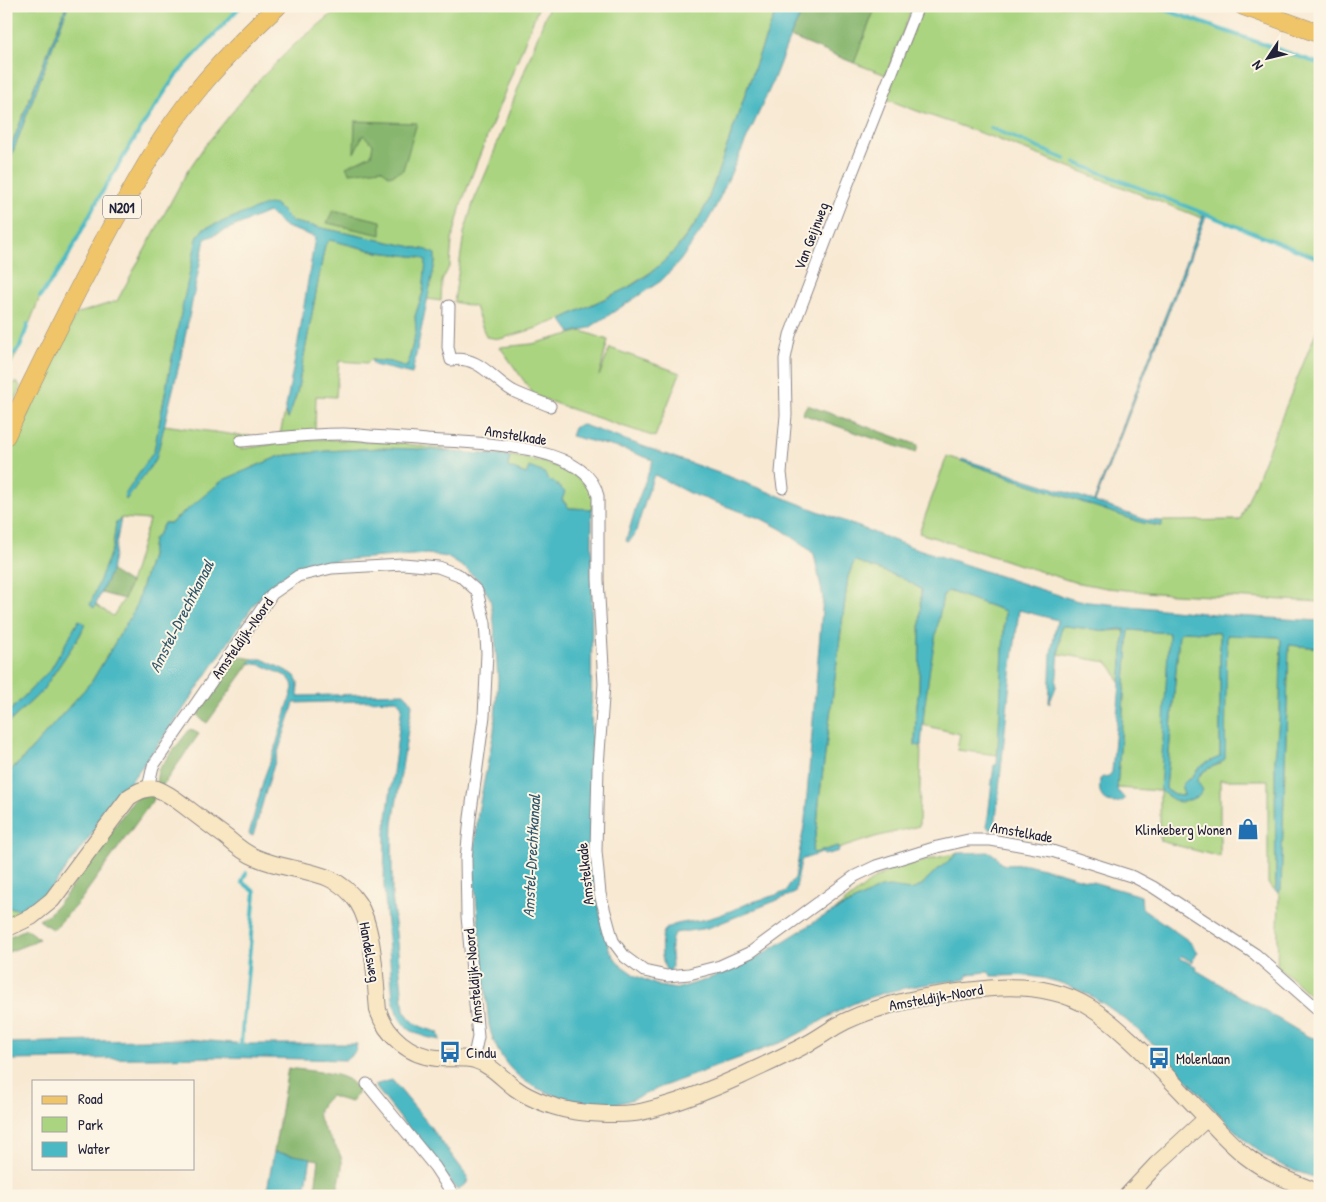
<svg xmlns="http://www.w3.org/2000/svg" width="1326" height="1202" font-family="'Patrick Hand',sans-serif">
  <style>
    .green { fill: #aad480; stroke: #667b5e; fill-rule: evenodd }
    .forest { fill: #87b66e; stroke: #546c54 }
    .water { fill: #4bb9c3; stroke: #366e7f; fill-rule: evenodd }
    .lines { fill: none; stroke-linecap: round; stroke-linejoin: round }
    .stream { stroke: #4bb9c3; stroke-width: 4 }
    .street-casing { stroke: #8d8687; stroke-width: 13 }
    .secondary-casing { stroke: #8d8687; stroke-width: 18 }
    .primary-casing { stroke: #8d8687; stroke-width: 19 }
    .street { stroke: #fff; stroke-width: 11 }
    .secondary { stroke: #f9e7c3; stroke-width: 16 }
    .primary { stroke: #f0c469; stroke-width: 18 }
    .labels { text-anchor: middle; dominant-baseline: central; stroke-width: 4; stroke-linejoin: round; paint-order: stroke }
    .shield { fill: #fcf5e5; stroke: #63616e; stroke-width: 1 }
    .shield-label { font-size: 14px; font-weight: bold; fill: #22223b }
    .street-label { font-size: 15px; fill: #22223b; stroke: #fcf5e5 }
    .poi-label { font-size: 15px; fill: #22223b; stroke: #fcf5e5; text-anchor: start }
    .water-label { font-size: 16px; font-style: italic; fill: #30576b; stroke: #fcf5e5 }
  </style>
  <rect width="100%" height="100%" fill="#fcf5e5"/>
  <filter id="ink" filterUnits="userSpaceOnUse"><feTurbulence type="fractalNoise" baseFrequency=".02" numOctaves="2"/><feDisplacementMap in="SourceGraphic" scale="10" xChannelSelector="R" yChannelSelector="G"/><feConvolveMatrix kernelMatrix="1 2 1 2 8 2 1 2 1" color-interpolation-filters="sRGB"/></filter>
  <filter id="wash" filterUnits="userSpaceOnUse"><feTurbulence type="fractalNoise" baseFrequency=".0096" numOctaves="4" result="noise"/><feDisplacementMap in="SourceGraphic" scale="20" xChannelSelector="R" yChannelSelector="G"/><feGaussianBlur stdDeviation="1.12" result="paint"/><feColorMatrix in="noise" values="0 0 0 0 0 0 0 0 0 0 0 0 0 0 0 0 0 1.4 0 .05"/><feComposite in="paint" operator="in"/></filter>
  <g filter="url(#wash)">
    <rect width="100%" height="100%" fill="#f8e9d3"/>
    <!-- green -->
    <path class="green" d="M 6,6 L 66,6 L 6,159 Z
      M 68,6 L 241,6 L 176,75 L 139,131 L 98,199 L 66,260 L 40,297 L 20,347 L 6,375 L 6,170 Z
      M 342,6 L 539,6 L 477,162 L 461,205 L 452,241 L 450,265 L 442,281 L 441,301 L 427,299 L 435,263 L 427,250 L 293,222 L 276,205 L 203,229 L 178,327 L 154,451 L 125,496 L 156,459 L 164,425 L 243,436 L 250,436 L 241,449 L 279,443 L 318,439 L 400,443 L 450,450 L 451,451 L 380,448 L 327,451 L 280,456 L 249,469 L 182,513 L 171,523 L 164,523 L 159,533 L 153,540 L 151,556 L 135,609 L 92,681 L 20,762 L 6,774 L 6,725 L 42,691 L 80,635 L 85,624 L 79,620 L 51,669 L 6,715 L 6,487 L 12,471 L 7,457 L 76,314 L 117,301 L 187,172 L 204,147 L 256,83 L 293,46 ZM 121,518 L 149,520 L 132,577 L 124,599 L 113,616 L 96,605 L 113,546 L 116,523 Z
      M 549,6 L 778,6 L 759,55 L 707,203 L 700,217 L 673,253 L 654,270 L 627,288 L 561,319 L 534,329 L 500,339 L 486,337 L 475,307 L 454,302 L 464,233 L 473,203 L 488,168 Z
      M 876,6 L 913,6 L 886,75 L 854,63 Z
      M 924,6 L 1154,6 L 1320,64 L 1320,260 L 1206,214 L 1204,214 L 1202,218 L 989,136 L 917,111 L 886,99 L 920,13 Z
      M 330,240 L 378,252 L 420,257 L 427,260 L 423,292 L 415,316 L 416,331 L 407,367 L 391,362 L 371,360 L 367,363 L 339,361 L 336,397 L 316,396 L 315,431 L 280,434 L 285,412 L 287,418 L 297,393 L 325,245 Z
      M 1320,322 L 1320,602 L 1156,593 L 1107,588 L 1074,582 L 919,533 L 947,456 L 1144,523 L 1161,526 L 1162,521 L 1240,520 Z
      M 582,331 L 608,340 L 599,376 L 610,348 L 680,373 L 655,437 L 562,406 L 534,395 L 500,347 L 532,344 Z
      M 15,382 L 18,383 L 20,386 L 20,390 L 6,417 C 6,405 4,390 15,382 Z
      M 510,456 C 544,460 571,468 595,493 L 592,509 L 569,508 L 548,480 L 526,474 L 507,467 Z
      M 856,561 L 866,565 L 902,578 L 921,589 L 919,689 L 916,713 L 915,745 L 921,746 L 919,826 L 875,837 L 838,849 L 838,846 L 814,853 L 812,851 L 817,827 L 819,801 L 848,577 L 853,564 Z
      M 948,591 L 1005,611 L 998,755 L 957,750 L 960,734 L 923,725 C 924,682 935,638 943,596 Z
      M 1065,626 L 1107,631 L 1125,630 L 1120,684 C 1117,676 1113,668 1107,662 L 1059,654 L 1061,627 Z
      M 1129,630 L 1169,633 L 1161,791 L 1183,802 L 1191,798 C 1198,778 1198,770 1221,764 L 1227,634 L 1278,637 L 1281,640 L 1280,710 L 1275,758 L 1276,891 L 1268,884 L 1268,780 L 1220,780 L 1220,857 L 1160,841 L 1160,791 L 1117,788 Z
      M 1184,631 L 1220,633 L 1220,757 L 1206,763 L 1183,784 L 1182,788 L 1184,795 C 1176,797 1172,793 1166,789 L 1179,634 Z
      M 1289,645 L 1320,648 L 1320,1004 L 1277,965 L 1279,892 L 1281,889 Z
      M 958,853 L 929,877 L 922,886 L 911,890 L 880,888 L 834,911 L 874,879 L 892,869 L 926,860 Z
      M 6,907 L 28,911 L 6,923 Z"/>
    <!-- forest -->
    <path class="forest" d="M 805,6 L 876,6 L 854,63 L 790,37 Z
      M 355,121 L 417,123 L 403,170 L 390,176 L 381,169 L 350,173 L 346,167 L 371,155 L 373,144 L 363,135 L 354,153 Z
      M 333,210 L 381,221 L 381,235 L 327,223 Z
      M 807,405 L 918,445 L 916,453 L 802,414 Z
      M 111,571 L 130,583 L 124,599 L 101,593 Z
      M 237,656 L 253,659 L 207,723 C 201,719 197,718 199,711 Z
      M 190,729 L 199,734 L 163,785 L 156,783 L 158,770 Z
      M 144,795 L 155,797 L 79,902 L 53,930 L 39,920 L 49,914 L 65,896 L 134,799 Z
      M 26,929 L 39,939 L 31,943 L 6,953 L 6,938 Z
      M 288,1068 C 306,1071 331,1071 347,1079 C 351,1082 355,1086 359,1090 L 353,1100 L 350,1102 L 330,1096 C 327,1099 322,1103 320,1108 C 312,1123 340,1145 342,1161 C 343,1170 338,1186 336,1196 L 314,1196 L 319,1160 L 274,1152 Z"/>
    <!-- water -->
    <path class="water" d="M 66,6 L 68,6 L 6,170 L 6,159 Z
      M 778,6 L 805,6 L 790,37 L 771,86 L 715,208 L 706,224 L 680,261 L 661,281 L 589,328 L 571,333 L 561,319 C 582,309 605,299 627,288 C 661,270 690,238 707,203 L 759,55 Z
      M 268,204 L 276,205 L 293,222 L 427,250 L 435,254 L 435,263 L 412,374 L 374,365 L 371,360 L 391,362 L 407,367 L 416,331 L 415,316 L 423,292 L 426,260 L 420,257 L 378,252 L 330,240 L 325,245 L 297,393 L 288,419 L 285,412 L 300,331 L 315,237 L 286,227 L 268,212 L 205,239 L 180,361 L 156,459 L 126,500 L 124,496 L 154,451 L 178,327 L 197,238 L 203,229 Z
      M 1204,214 L 1206,216 L 1095,502 L 1146,520 L 1162,521 L 1162,526 L 1143,523 L 961,461 L 962,459 L 1094,501 Z
      M 580,424 L 730,477 L 903,544 L 1033,587 L 1078,601 L 1235,616 L 1320,621 L 1320,648 L 1289,645 L 1281,889 L 1279,892 L 1276,891 L 1275,758 L 1280,710 L 1281,644 L 1281,640 L 1278,637 L 1227,635 L 1225,759 C 1217,768 1200,767 1197,781 L 1203,790 L 1198,797 C 1193,798 1186,802 1182,802 C 1175,803 1166,794 1160,791 L 1169,633 L 1129,630 L 1117,790 L 1125,799 C 1116,806 1102,804 1100,791 C 1099,787 1100,783 1100,779 L 1103,777 L 1109,776 L 1112,772 L 1125,630 L 1119,629 L 1107,631 L 1065,626 L 1061,627 L 1056,687 L 1049,704 L 1051,653 L 1057,620 L 1019,610 L 1009,691 L 995,828 L 990,830 L 987,826 L 994,765 L 997,765 L 1005,611 L 948,591 L 943,596 L 930,667 L 924,712 L 921,746 L 915,745 L 916,713 L 919,688 L 921,589 L 902,578 L 866,565 L 856,561 L 853,564 L 848,577 L 819,801 L 817,827 L 812,851 L 815,853 L 838,846 L 839,851 L 824,855 L 822,853 L 803,859 L 801,861 L 795,893 L 708,928 L 675,933 C 668,941 672,957 672,967 L 670,971 L 667,971 C 661,965 659,936 665,930 C 672,922 695,922 706,919 C 720,916 735,909 749,903 C 761,899 774,896 786,892 L 790,883 L 795,878 L 805,820 L 823,597 L 814,554 L 801,543 L 781,529 L 762,519 L 689,493 L 655,475 L 653,477 L 635,534 L 630,541 L 628,542 L 626,541 L 637,503 L 653,460 L 626,450 L 571,436 L 574,428 ZM 1184,631 L 1220,633 L 1220,757 L 1206,763 L 1198,769 L 1191,778 L 1187,780 L 1183,784 L 1182,788 L 1184,795 L 1180,796 L 1172,793 L 1166,789 L 1179,634 Z
      M 380,448 L 417,449 L 510,456 L 508,467 L 526,474 L 529,467 L 545,473 L 548,480 L 553,481 L 565,492 L 562,500 L 569,508 L 592,509 L 591,850 L 594,888 L 609,949 L 619,964 L 636,976 L 659,986 L 676,989 L 702,981 L 729,971 L 760,956 L 821,918 L 880,888 L 889,887 L 911,890 L 921,886 L 929,877 L 958,853 L 990,852 L 997,857 L 1000,863 L 1006,865 L 1027,864 L 1058,872 L 1141,896 L 1142,908 L 1189,941 L 1198,952 L 1192,962 L 1182,956 L 1180,958 L 1197,967 L 1196,970 L 1307,1036 L 1320,1040 L 1320,1179 C 1301,1173 1281,1167 1264,1155 C 1240,1138 1220,1116 1201,1095 C 1154,1044 1104,985 1030,976 C 1018,975 1005,976 992,976 L 988,972 L 968,974 L 967,979 C 926,984 882,989 844,1008 C 825,1018 807,1030 787,1040 C 748,1055 709,1069 669,1084 C 654,1089 635,1100 620,1103 C 610,1105 599,1103 589,1102 C 540,1097 500,1076 489,1025 L 473,867 L 478,812 L 494,731 L 498,680 L 494,623 L 490,598 L 480,582 L 466,569 L 447,557 L 427,554 L 340,560 L 305,565 L 293,571 L 271,585 L 255,603 L 172,726 L 50,890 L 39,902 L 28,911 L 6,907 L 6,774 L 20,762 L 92,681 L 135,609 L 151,556 L 153,540 L 159,533 L 164,523 L 171,523 L 223,480 L 280,456 L 327,451 Z
      M 121,518 L 111,571 L 94,608 L 90,605 L 113,546 L 116,523 Z
      M 79,620 L 85,624 L 80,635 L 42,691 L 6,725 L 6,715 L 51,669 Z
      M 253,659 L 262,659 L 291,673 L 295,676 L 298,682 L 298,696 L 404,693 L 409,698 L 412,705 L 393,824 L 392,855 L 392,895 L 404,1010 C 413,1025 422,1028 438,1032 L 440,1040 C 412,1035 399,1028 393,999 L 384,886 L 385,832 L 402,706 L 397,700 L 294,703 L 270,777 L 253,836 L 249,834 L 264,778 L 275,749 L 293,688 L 292,683 L 288,677 L 262,665 L 249,663 Z
      M 188,1039 L 245,1044 L 357,1044 L 355,1052 L 346,1060 L 221,1057 L 6,1060 L 6,1043 Z
      M 392,1080 L 426,1121 L 468,1177 L 467,1183 L 457,1190 L 374,1085 Z
      M 274,1152 L 311,1158 L 304,1196 L 266,1196 Z"/>
    <g class="lines">
      <!-- stream -->
      <path class="stream" d="M 1154,6 L 1320,64
        M 991,128 L 1065,159
        M 1076,163 L 1320,259
        M 40,297 L 66,260 L 98,199 L 139,131 L 176,75 L 241,6
        M 6,362 L 20,347 L 28,324
        M 241,1043 L 255,892 L 242,882 L 246,873"/>
    </g>
  </g>
  <g filter="url(#ink)">
    <g class="lines">
      <!-- street casing -->
      <g class="street-casing">
        <path id="street" d="M 449,306 L 448,347 L 451,360 C 479,355 492,379 513,391 C 525,397 538,401 550,406
          M 241,441 C 275,438 309,434 344,434 C 352,434 361,435 370,436 C 389,437 408,438 427,440 C 470,443 587,442 598,496 L 598,580 L 604,684 L 598,766 L 596,851 L 600,894 L 613,941 L 625,957 L 644,971 L 667,976 L 689,974 L 720,966 L 751,952 L 855,876 L 876,866 L 937,847 L 968,840 L 991,840 L 1052,851 L 1134,877 L 1153,887 L 1255,954 L 1320,1011
          M 783,488 L 781,473 L 786,415 L 785,359 L 790,335 L 841,201 L 918,6
          M 148,788 L 153,766 L 272,594 L 298,576 L 332,568 L 403,564 L 438,567 L 459,575 L 477,591 L 485,623 L 487,653 L 484,716 L 470,818 L 466,859 L 467,916 L 478,1037 L 473,1060
          M 367,1084 L 435,1167 L 454,1196"/>
      </g>
      <!-- secondary casing -->
      <g class="secondary-casing">
        <path id="secondary" d="M 6,929 L 31,917 L 52,900 L 129,797 C 137,792 147,786 157,789 C 168,793 178,801 186,807 C 199,817 212,827 226,837 C 235,845 246,854 257,858 C 293,874 334,866 358,903 C 374,928 375,980 378,1010 C 386,1036 410,1056 437,1058 C 450,1059 463,1057 475,1060 C 491,1065 502,1078 515,1088 C 531,1100 560,1110 580,1112 C 598,1114 617,1115 634,1113 C 643,1112 652,1109 660,1107 C 688,1099 715,1088 741,1076 C 764,1065 787,1055 809,1043 C 822,1036 833,1027 846,1021 C 885,1003 925,996 966,991 C 995,987 1023,985 1052,992 C 1081,998 1104,1016 1125,1035 C 1152,1059 1176,1086 1201,1112 C 1216,1128 1230,1144 1247,1157 C 1269,1174 1295,1183 1320,1193
          M 1127,1196 L 1157,1164 L 1207,1118"/>
      </g>
      <!-- primary casing -->
      <g class="primary-casing">
        <path id="primary" d="M 1243,6 L 1320,34
          M 6,436 C 37,370 69,306 103,242 C 131,190 159,137 197,91 C 222,60 249,33 278,6"/>
      </g>
      <!-- street -->
      <use href="#street" class="street"/>
      <!-- secondary -->
      <use href="#secondary" class="secondary"/>
      <!-- primary -->
      <use href="#primary" class="primary"/>
    </g>
  </g>
  <!-- icons -->
  <defs>
    <g id="shop-bare" transform="scale(1.725)"><path d="M-5-2.5h2.3a2.7 3.5 0 0 1 5.4 0H5L5.5 6h-11ZM-1.5-2.5h3a1.5 2.3 0 0 0-3 0Z" fill="#1f6fb2" stroke="#fcf5e5" stroke-width="2.5" paint-order="stroke"/></g>
    <g id="bus-bare" transform="scale(1.725)"><path d="M-5-6H5V4H4V6H2V4H-2V6H-4V4H-5ZM-3.5-4V0h7V-4ZM-3.5 1.2v1.5H-2V1.2ZM2 1.2v1.5H3.5V1.2Z" fill="#1f6fb2" stroke="#fcf5e5" stroke-width="2.5" paint-order="stroke"/></g>
  </defs>
  <g fill-rule="evenodd">
    <use href="#shop-bare" x="1248" y="829"/>
    <use href="#bus-bare" x="450" y="1052"/>
    <use href="#bus-bare" x="1159" y="1058"/>
  </g>
  <g class="labels">
    <!-- shield labels -->
    <rect class="shield" x="103" y="195.5" width="38" height="23" rx="4"/>
    <g class="shield-label">
      <text x="122" y="207">N201</text>
    </g>
    <!-- street labels -->
    <g class="street-label">
      <text transform="translate(811 236) rotate(-69)">Van Geijnweg</text>
      <text transform="translate(516 435) rotate(9)">Amstelkade</text>
      <text transform="translate(242 638) rotate(-55)">Amsteldijk-Noord</text>
      <text transform="translate(1022 832) rotate(10)">Amstelkade</text>
      <text transform="translate(585 874) rotate(-96)">Amstelkade</text>
      <text transform="translate(370 952) rotate(80)">Handelsweg</text>
      <text transform="translate(473 976) rotate(-95)">Amsteldijk-Noord</text>
      <text transform="translate(936 997) rotate(-10)">Amsteldijk-Noord</text>
    </g>
    <!-- poi labels -->
    <g class="poi-label">
      <text x="1232" y="829" text-anchor="end">Klinkeberg Wonen</text>
      <text x="466" y="1052">Cindu</text>
      <text x="1176" y="1058">Molenlaan</text>
    </g>
    <!-- water labels -->
    <g class="water-label">
      <text transform="translate(181 616) rotate(-63)">Amstel-Drechtkanaal</text>
      <text transform="translate(531 856) rotate(-87)">Amstel-Drechtkanaal</text>
    </g>
  </g>
  <!-- margin -->
  <rect width="1326" height="1202" fill="none" stroke="#fcf5e5" stroke-width="25"/>
  <!-- legend -->
  <rect x="32" y="1080" width="162" height="90" fill="#fcf5e5" stroke="#a5a1a1"/>
  <rect x="42" y="1096" width="25" height="8" fill="#f0c469" stroke="#a5a1a1"/>
  <text x="78" y="1104" font-size="15" fill="#22223b">Road</text>
  <rect x="42" y="1117" width="25" height="15" fill="#aad480" stroke="#a5a1a1"/>
  <text x="78" y="1130" font-size="15" fill="#22223b">Park</text>
  <rect x="42" y="1142" width="25" height="15" fill="#4bb9c3" stroke="#a5a1a1"/>
  <text x="78" y="1154" font-size="15" fill="#22223b">Water</text>
  <!-- north arrow -->
  <g transform="translate(1268 58) rotate(235)" stroke="#fcf5e5" stroke-width="4" paint-order="stroke">
  <path d="M0-4L9 19L0 12L-9 19Z" fill="#22223b"/>
  <text y="-8" font-size="14" font-weight="bold" text-anchor="middle" fill="#22223b">N</text>
  </g>
</svg>
